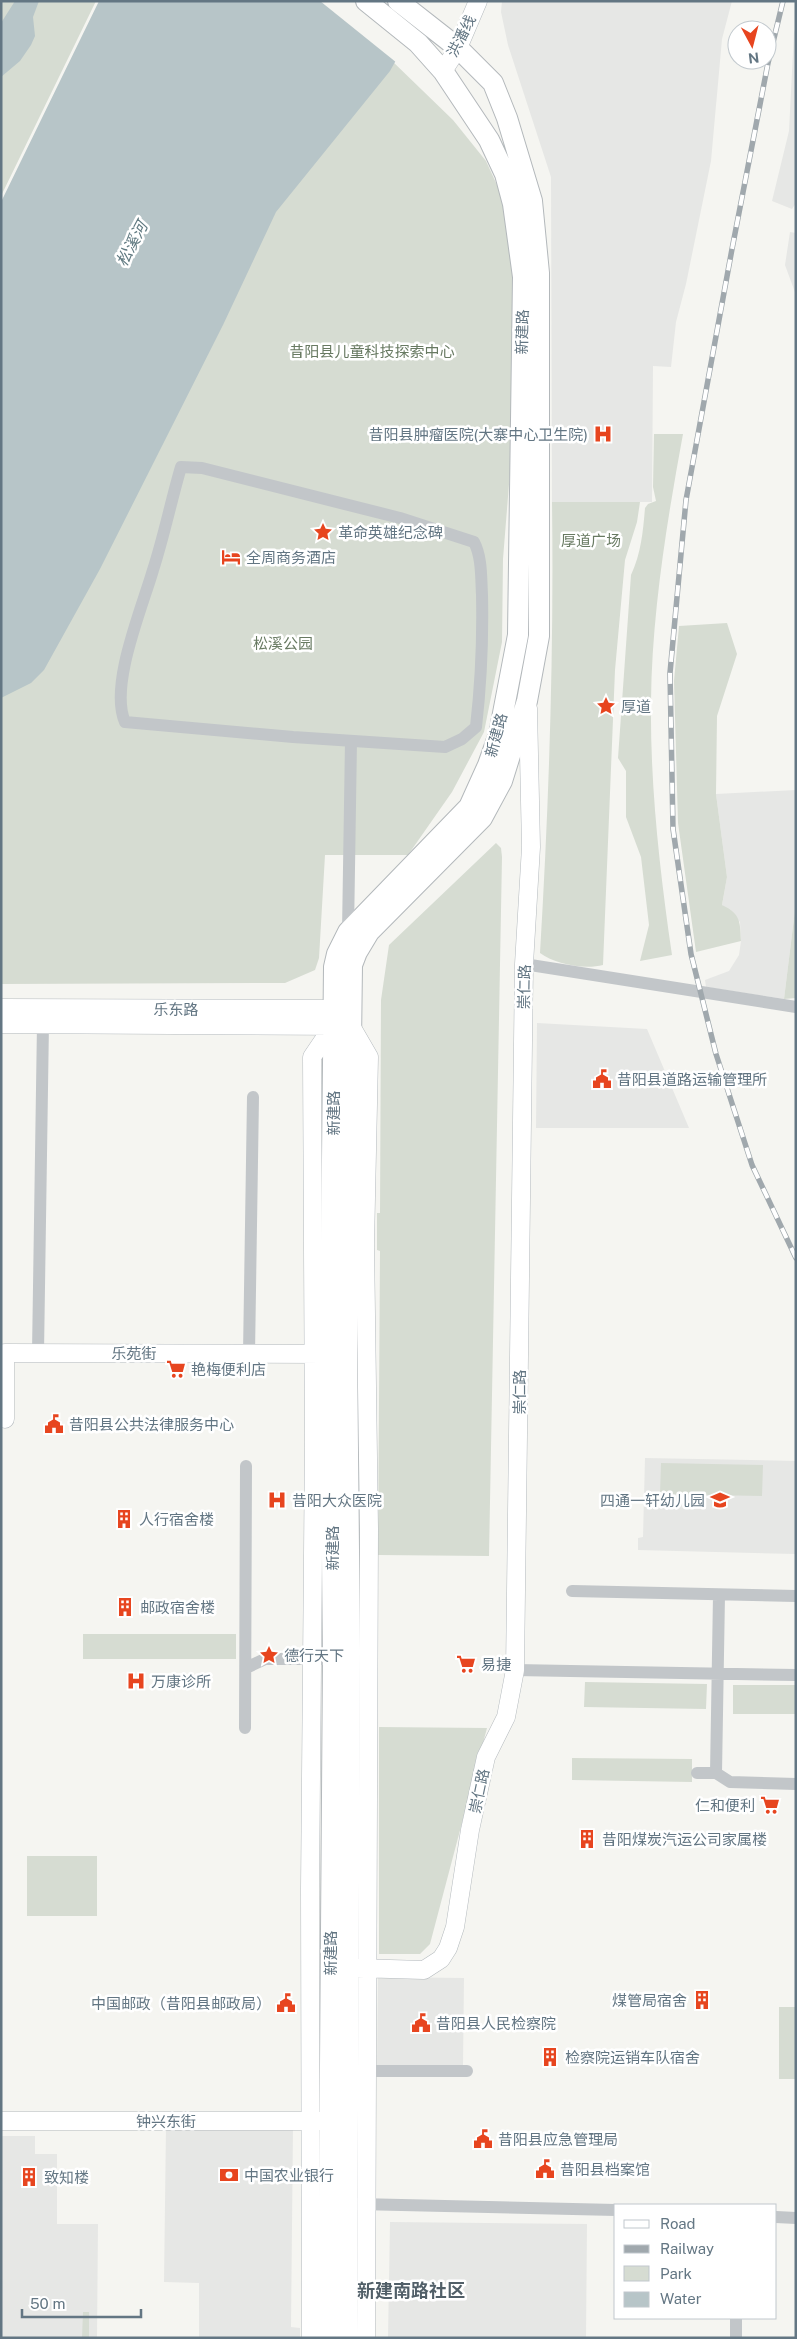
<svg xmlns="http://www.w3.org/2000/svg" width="797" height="2339" font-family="'Public Sans','Noto Sans SC',sans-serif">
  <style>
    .built { fill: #e6e7e5 }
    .green { fill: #d6dcd2 }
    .water { fill: #b7c5c8 }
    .pier { fill: #f5f5f1 }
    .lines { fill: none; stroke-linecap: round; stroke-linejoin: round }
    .secondary-casing { stroke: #b4babe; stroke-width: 19 }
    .primary-casing { stroke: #b3b8bb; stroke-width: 22 }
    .street { stroke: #c2c6c9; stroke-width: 12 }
    .secondary { stroke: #fff; stroke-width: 18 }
    .primary { stroke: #fff; stroke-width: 20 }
    .rail-casing { stroke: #a0a8ad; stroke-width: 5.5 }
    .rail { stroke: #fff; stroke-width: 4; stroke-dasharray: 11; stroke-linecap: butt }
    .labels { text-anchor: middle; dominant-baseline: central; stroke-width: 5; stroke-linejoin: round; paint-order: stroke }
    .street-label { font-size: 15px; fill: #637683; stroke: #fff }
    .park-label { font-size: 15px; fill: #687a62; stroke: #fff }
    .poi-label { font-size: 15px; fill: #637683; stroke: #fff; text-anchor: start }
    .water-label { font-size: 16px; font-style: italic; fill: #5f7980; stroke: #fff }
    .quarter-label { font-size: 18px; font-weight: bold; fill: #515f68; stroke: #fff }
  </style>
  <rect width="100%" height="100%" fill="#f5f5f1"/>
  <!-- built -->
  <path class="built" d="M 502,1 L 732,1 L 722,39 L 711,161 L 686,284 L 676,322 L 671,367 L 653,366 L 652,502 L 552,502 L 551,177 L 508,45 L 501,12 Z
    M 796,27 L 796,203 L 792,209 L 772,201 L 789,131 L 794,32 Z
    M 790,232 L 796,233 L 796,295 L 785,265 Z
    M 796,790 L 796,902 L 784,999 L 706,987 L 705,980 L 729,971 L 739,955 L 741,941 L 740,922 L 722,905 L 727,877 L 716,794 Z
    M 537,1023 L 647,1029 L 689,1128 L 536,1128 Z
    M 645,1458 L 796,1461 L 796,1554 L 638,1550 L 638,1538 L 643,1537 Z
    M 378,1977 L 464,1978 L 463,2066 L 377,2065 Z
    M 166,2126 L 293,2127 L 291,2327 L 300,2328 L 300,2338 L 199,2338 L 199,2283 L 164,2282 Z
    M 1,2136 L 35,2136 L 35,2154 L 57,2154 L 57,2224 L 98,2224 L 97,2338 L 1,2338 Z
    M 390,2222 L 587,2224 L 586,2338 L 388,2338 Z"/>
  <!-- green -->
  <path class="green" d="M 1,1 L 96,1 L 1,196 Z
    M 390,59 L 453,120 L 486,161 L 507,207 L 514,266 L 516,397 L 503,559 L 502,642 L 484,732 L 452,792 L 408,855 L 325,855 L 319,958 L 315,970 L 285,983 L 1,984 L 1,680 L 211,295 Z
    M 654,434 L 683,434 C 667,521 652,612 651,702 C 650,786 660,872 672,955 L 640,961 L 649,925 L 641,857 L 626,817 L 626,771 L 618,758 L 631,575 C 641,553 643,532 645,508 L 648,504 L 656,501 L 653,487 Z
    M 552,502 L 640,502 L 637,522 L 625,560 L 615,670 L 603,965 C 584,970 555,964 540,953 C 549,803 554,652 552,502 Z
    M 727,623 L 737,654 L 717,716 L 716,794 L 727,877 L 722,905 C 741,914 740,922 741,941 L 696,952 L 678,823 L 674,681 L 679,626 Z
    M 496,843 L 501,848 L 502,857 L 489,1556 L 378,1555 L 380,1251 L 377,1250 L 377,1213 L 380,1213 L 381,1000 L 389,945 Z
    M 796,902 L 796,998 L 784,999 Z
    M 661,1463 L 763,1465 L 762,1496 L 660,1494 Z
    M 83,1634 L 236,1634 L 236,1659 L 83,1659 Z
    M 585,1682 L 707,1684 L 706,1709 L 584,1707 Z
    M 733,1685 L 796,1685 L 796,1714 L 733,1714 Z
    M 379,1727 L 487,1728 L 430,1944 L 420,1954 L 379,1954 Z
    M 572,1758 L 692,1759 L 692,1782 L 572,1780 Z
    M 27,1856 L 97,1856 L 97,1916 L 27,1916 Z
    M 779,2007 L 796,2007 L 796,2079 L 779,2079 Z
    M 83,2312 L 89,2312 L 89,2338 L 82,2338 Z"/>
  <!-- water -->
  <path class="water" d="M 15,1 L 39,1 L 33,17 L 35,36 L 31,45 L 20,61 L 1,77 L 1,23 Z
    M 99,1 L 429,1 L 390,71 L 276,212 L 223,325 L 100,569 L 44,670 L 31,683 L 1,698 L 1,202 Z"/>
  <!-- pier -->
  <path class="pier" d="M 320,1 L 431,1 L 397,63 Z"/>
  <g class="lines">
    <!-- secondary casing -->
    <g class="secondary-casing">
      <path id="secondary" d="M 443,71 L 458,48 L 478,1
        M 1,1008 L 346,1009
        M 1,1024 L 351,1026 L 369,1057 L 365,1244 L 369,1529 L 366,2338
        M 5,1419 L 5,1353 L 325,1354
        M 356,1968 L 424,1970 L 441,1959 L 448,1948 L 455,1927 L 470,1830 L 486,1757 L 506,1717 L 515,1670 L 524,964 L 531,847 L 528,708
        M 1,2121 L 321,2121
        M 311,2338 L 310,1889 L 314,1442 L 312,1057 L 333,1026"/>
    </g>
    <!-- primary casing -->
    <g class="primary-casing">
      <path id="primary" d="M 328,2338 L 333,1659 L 330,1354 L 334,967 L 337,954 L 348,932 L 469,807 L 488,765 L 499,734 L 518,635 L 523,277 L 513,204 L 505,174 L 489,140 L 443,71 L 418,43 L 366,1
        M 347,2338 L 350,1651 L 347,1351 L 352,965 L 357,952 L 369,932 L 482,818 L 502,781 L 527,701 L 539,636 L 539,273 L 532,201 L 507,118 L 493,83 L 458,48 L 398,1"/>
    </g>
    <!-- street -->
    <path class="street" d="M 181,467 L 202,468 L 400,518 L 474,542 C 482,557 481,578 482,595 C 483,640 481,683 476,727 L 462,739 L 445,747 L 293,737 L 125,722 C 109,686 142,608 153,570 C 164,536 171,501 181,467 Z
      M 348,932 L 351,741
      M 524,964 L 796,1007
      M 38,1353 L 43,1023
      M 249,1354 L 253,1097
      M 572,1591 L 796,1596
      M 246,1668 L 265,1659 L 333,1659
      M 515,1670 L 796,1675
      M 245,1728 L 246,1466
      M 697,1773 L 716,1773 L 730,1782 L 796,1784
      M 716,1773 L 719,1595
      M 363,2077 L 367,2077 L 372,2071 L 467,2071
      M 358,2204 L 616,2210
      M 776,2217 L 796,2218
      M 736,2338 L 736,2318"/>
    <!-- secondary -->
    <use href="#secondary" class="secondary"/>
    <!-- primary -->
    <use href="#primary" class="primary"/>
    <!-- rail casing -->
    <g class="rail-casing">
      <path id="rail" d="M 783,1 L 768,63 L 732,249 L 686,500 L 670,673 L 673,829 L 691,954 L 716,1054 L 752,1165 L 796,1258"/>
    </g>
    <!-- rail -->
    <use href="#rail" class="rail"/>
  </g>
  <!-- icons -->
  <defs>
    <g id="hospital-bare" transform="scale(1.5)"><path d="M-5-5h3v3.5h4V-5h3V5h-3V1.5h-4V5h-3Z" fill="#e7451f" stroke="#fff" stroke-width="2.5" paint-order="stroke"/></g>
    <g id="sight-bare" transform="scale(1.5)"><path d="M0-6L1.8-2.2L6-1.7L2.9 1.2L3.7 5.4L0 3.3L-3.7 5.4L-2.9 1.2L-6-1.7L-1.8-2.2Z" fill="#e7451f" stroke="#fff" stroke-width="2.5" paint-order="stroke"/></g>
    <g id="hotel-bare" transform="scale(1.5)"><path d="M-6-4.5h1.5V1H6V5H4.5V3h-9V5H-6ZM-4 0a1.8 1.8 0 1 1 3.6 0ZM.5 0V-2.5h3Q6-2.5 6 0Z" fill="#e7451f" stroke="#fff" stroke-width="2.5" paint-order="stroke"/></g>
    <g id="civic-bare" transform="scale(1.5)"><path d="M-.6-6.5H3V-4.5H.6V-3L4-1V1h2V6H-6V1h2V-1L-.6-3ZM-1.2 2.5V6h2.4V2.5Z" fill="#e7451f" stroke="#fff" stroke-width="2.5" paint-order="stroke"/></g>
    <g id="supermarket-bare" transform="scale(1.5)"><path d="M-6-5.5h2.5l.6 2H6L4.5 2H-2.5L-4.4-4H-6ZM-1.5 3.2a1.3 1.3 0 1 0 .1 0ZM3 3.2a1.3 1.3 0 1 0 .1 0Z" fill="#e7451f" stroke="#fff" stroke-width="2.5" paint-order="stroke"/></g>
    <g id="school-bare" transform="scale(1.5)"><path d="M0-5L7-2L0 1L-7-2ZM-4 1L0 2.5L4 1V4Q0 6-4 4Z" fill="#e7451f" stroke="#fff" stroke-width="2.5" paint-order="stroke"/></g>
    <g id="building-bare" transform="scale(1.5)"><path d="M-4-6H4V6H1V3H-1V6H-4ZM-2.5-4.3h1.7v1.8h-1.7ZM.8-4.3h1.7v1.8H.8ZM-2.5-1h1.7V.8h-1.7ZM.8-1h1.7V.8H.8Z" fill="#e7451f" stroke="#fff" stroke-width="2.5" paint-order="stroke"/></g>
    <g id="bank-bare" transform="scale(1.5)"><path d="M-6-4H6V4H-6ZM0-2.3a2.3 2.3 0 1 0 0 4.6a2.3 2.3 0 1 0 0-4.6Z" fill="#e7451f" stroke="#fff" stroke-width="2.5" paint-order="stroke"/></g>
  </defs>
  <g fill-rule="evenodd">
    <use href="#hospital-bare" x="603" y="434"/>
    <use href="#sight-bare" x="323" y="532"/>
    <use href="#hotel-bare" x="231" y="557"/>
    <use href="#sight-bare" x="606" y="706"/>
    <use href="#civic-bare" x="602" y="1079"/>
    <use href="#supermarket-bare" x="176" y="1369"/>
    <use href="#civic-bare" x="54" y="1424"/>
    <use href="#hospital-bare" x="277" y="1500"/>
    <use href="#school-bare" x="720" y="1500"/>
    <use href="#building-bare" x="124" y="1519"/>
    <use href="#building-bare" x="125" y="1607"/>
    <use href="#sight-bare" x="269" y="1655"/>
    <use href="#supermarket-bare" x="466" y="1664"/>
    <use href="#hospital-bare" x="136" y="1681"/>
    <use href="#supermarket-bare" x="770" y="1805"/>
    <use href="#building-bare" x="587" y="1839"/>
    <use href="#building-bare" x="702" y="2000"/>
    <use href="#civic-bare" x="286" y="2003"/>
    <use href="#civic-bare" x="421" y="2023"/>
    <use href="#building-bare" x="550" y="2057"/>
    <use href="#civic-bare" x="483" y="2139"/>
    <use href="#civic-bare" x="545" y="2169"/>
    <use href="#bank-bare" x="229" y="2175"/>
    <use href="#building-bare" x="29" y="2177"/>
  </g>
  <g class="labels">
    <!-- street labels -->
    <g class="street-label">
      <text transform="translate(461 36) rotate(-63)">洪潘线</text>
      <text transform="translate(522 332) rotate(-89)">新建路</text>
      <text transform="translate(496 735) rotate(-75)">新建路</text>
      <text transform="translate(524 987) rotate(-89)">崇仁路</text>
      <text x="176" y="1009">乐东路</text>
      <text transform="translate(333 1113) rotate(-90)">新建路</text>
      <text x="134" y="1353">乐苑街</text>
      <text transform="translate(519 1392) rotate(-90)">崇仁路</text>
      <text transform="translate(332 1548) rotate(-90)">新建路</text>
      <text transform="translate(479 1791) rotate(-78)">崇仁路</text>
      <text transform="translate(330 1953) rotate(-90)">新建路</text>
      <text x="166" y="2121">钟兴东街</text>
    </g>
    <!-- park labels -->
    <g class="park-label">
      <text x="372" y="351">昔阳县儿童科技探索中心</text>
      <text x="591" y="540">厚道广场</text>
      <text x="283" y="643">松溪公园</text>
    </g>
    <!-- poi labels -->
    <g class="poi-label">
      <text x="588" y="434" text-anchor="end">昔阳县肿瘤医院(大寨中心卫生院)</text>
      <text x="338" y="532">革命英雄纪念碑</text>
      <text x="246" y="557">全周商务酒店</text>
      <text x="621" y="706">厚道</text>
      <text x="617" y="1079">昔阳县道路运输管理所</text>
      <text x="191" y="1369">艳梅便利店</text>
      <text x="69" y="1424">昔阳县公共法律服务中心</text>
      <text x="292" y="1500">昔阳大众医院</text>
      <text x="705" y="1500" text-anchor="end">四通一轩幼儿园</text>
      <text x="139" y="1519">人行宿舍楼</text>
      <text x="140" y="1607">邮政宿舍楼</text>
      <text x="284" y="1655">德行天下</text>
      <text x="481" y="1664">易捷</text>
      <text x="151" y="1681">万康诊所</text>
      <text x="755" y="1805" text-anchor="end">仁和便利</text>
      <text x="602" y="1839">昔阳煤炭汽运公司家属楼</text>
      <text x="687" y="2000" text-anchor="end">煤管局宿舍</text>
      <text x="271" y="2003" text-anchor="end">中国邮政（昔阳县邮政局）</text>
      <text x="436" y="2023">昔阳县人民检察院</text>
      <text x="565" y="2057">检察院运销车队宿舍</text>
      <text x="498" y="2139">昔阳县应急管理局</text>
      <text x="560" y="2169">昔阳县档案馆</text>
      <text x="244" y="2175">中国农业银行</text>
      <text x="44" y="2177">致知楼</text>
    </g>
    <!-- water labels -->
    <g class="water-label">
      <text transform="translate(132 244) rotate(-62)">松溪河</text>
    </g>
    <!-- quarter labels -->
    <g class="quarter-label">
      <text x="411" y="2290">新建南路社区</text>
    </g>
  </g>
  <!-- border -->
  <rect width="797" height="2339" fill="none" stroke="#637683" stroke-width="5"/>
  <!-- legend -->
  <rect x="614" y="2204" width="162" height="115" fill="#ffffff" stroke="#c1c8cd"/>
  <rect x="624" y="2220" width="25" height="8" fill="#ffffff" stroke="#c1c8cd"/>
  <text x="660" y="2229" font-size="15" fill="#637683">Road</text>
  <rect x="624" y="2245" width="25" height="8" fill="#a0a8ad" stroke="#c1c8cd"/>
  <text x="660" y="2254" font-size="15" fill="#637683">Railway</text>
  <rect x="624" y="2266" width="25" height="15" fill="#d6dcd2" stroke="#c1c8cd"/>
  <text x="660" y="2279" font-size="15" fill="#637683">Park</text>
  <rect x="624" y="2292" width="25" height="15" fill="#b7c5c8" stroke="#c1c8cd"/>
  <text x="660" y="2304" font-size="15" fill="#637683">Water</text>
  <!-- north arrow -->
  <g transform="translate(752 45) rotate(173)"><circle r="24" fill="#ffffff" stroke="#c1c8cd"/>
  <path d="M0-4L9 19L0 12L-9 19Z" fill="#e7451f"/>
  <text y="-8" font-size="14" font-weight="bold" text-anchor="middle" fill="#637683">N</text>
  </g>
  <!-- scale -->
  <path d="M22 2309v8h119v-8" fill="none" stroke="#637683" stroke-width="2.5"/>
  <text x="30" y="2309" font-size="15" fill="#637683" stroke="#ffffff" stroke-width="4" paint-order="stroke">50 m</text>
</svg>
